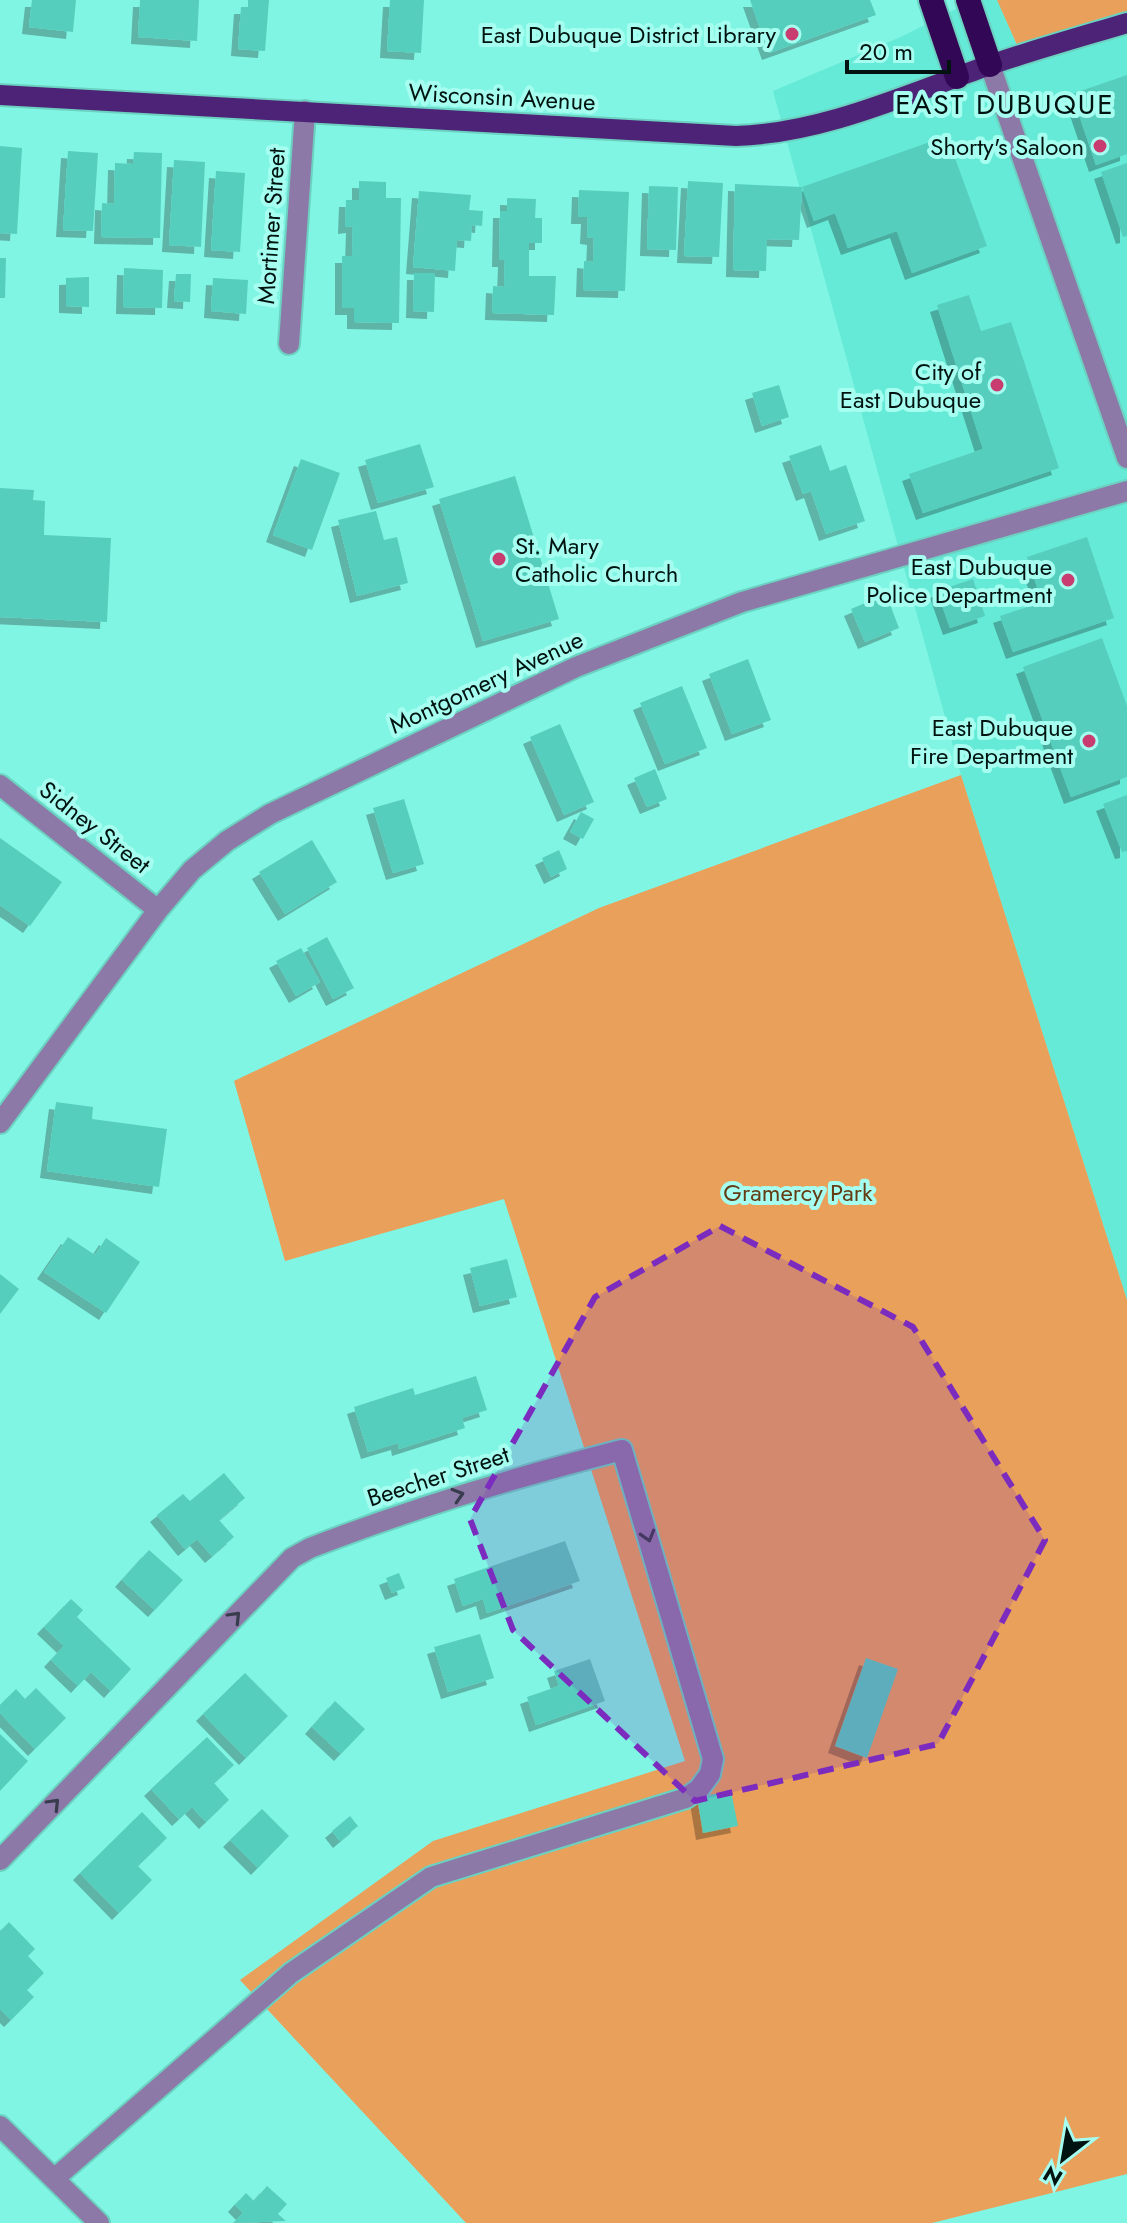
<svg xmlns="http://www.w3.org/2000/svg" width="1127" height="2223" font-family="Jost,sans-serif">
  <style>
    .built { fill: #65ead7 }
    .green { fill: #e9a05a }
    .building { fill: #57cebd; filter: url(#shadow) }
    .lines { fill: none; stroke-linecap: round; stroke-linejoin: round }
    .street-casing { stroke: #6cd1c1; stroke-width: 24 }
    .primary-casing { stroke: #6cd1c1; stroke-width: 24 }
    .highway-casing { stroke: #6cd1c1; stroke-width: 28 }
    .street { stroke: #8c79a8; stroke-width: 20 }
    .primary { stroke: #4c2376; stroke-width: 20 }
    .highway { stroke: #320756; stroke-width: 24 }
    .oneway { stroke: #383c4d }
    .marked { fill: #7b2cbf; fill-opacity: 0.2; stroke: #7b2cbf; stroke-width: 6; stroke-dasharray: 16 10; stroke-linejoin: round }
    .poi-dot { fill: #c83c6f; stroke: #a5feef; stroke-width: 3 }
    .labels { text-anchor: middle; dominant-baseline: central; stroke-width: 8; stroke-linejoin: round; paint-order: stroke }
    .poi-label { font-size: 24px; fill: #001310; stroke: #a5feef; text-anchor: end }
    .street-label { font-size: 24px; fill: #001310; stroke: #a5feef }
    .park-label { font-size: 24px; fill: #633c15; stroke: #a5feef }
    .quarter-label { font-size: 28px; letter-spacing: 2px; fill: #001310; stroke: #a5feef }
  </style>
  <defs>
    <filter id="shadow"><feDropShadow dx="-7" dy="7" stdDeviation="0" flood-color="#0004"/></filter>
  </defs>
  <rect width="100%" height="100%" fill="#80f5e3"/>
  <!-- built -->
  <path class="built" d="M 973,0 L 997,0 L 1017,45 L 1127,17 L 1127,1300 L 961,775 L 773,91 L 903,36 Z"/>
  <!-- green -->
  <path class="green" d="M 997,0 L 1127,0 L 1127,15 L 1017,45 Z
    M 961,775 L 1127,1300 L 1127,2174 L 932,2223 L 466,2223 L 240,1980 L 433,1841 L 685,1761 L 504,1199 L 285,1261 L 234,1081 L 599,908 Z"/>
  <!-- building -->
  <path class="building" d="M 32,0 L 76,0 L 73,32 L 29,27 Z
    M 140,0 L 199,0 L 197,41 L 138,37 Z
    M 248,0 L 269,0 L 265,51 L 238,49 L 241,7 L 248,7 Z
    M 390,0 L 424,0 L 421,53 L 387,51 Z
    M 750,0 L 870,0 L 876,15 L 769,53 Z
    M 1127,75 L 1127,154 L 1096,165 L 1072,94 Z
    M 947,136 L 987,246 L 912,273 L 897,231 L 848,248 L 835,213 L 814,221 L 802,187 Z
    M 0,146 L 22,148 L 17,234 L 0,233 Z
    M 68,151 L 98,153 L 93,231 L 63,230 Z
    M 134,152 L 162,153 L 160,238 L 101,237 L 102,203 L 114,204 L 115,163 L 133,164 Z
    M 174,160 L 205,162 L 201,247 L 169,245 Z
    M 1127,163 L 1127,236 L 1123,237 L 1101,172 Z
    M 216,171 L 245,173 L 240,252 L 211,250 Z
    M 359,181 L 386,182 L 386,198 L 401,198 L 399,323 L 354,322 L 354,308 L 342,308 L 342,256 L 352,256 L 353,226 L 345,227 L 346,200 L 359,200 Z
    M 688,181 L 723,183 L 719,257 L 684,256 Z
    M 735,184 L 802,187 L 799,240 L 767,239 L 766,271 L 733,270 Z
    M 649,186 L 678,187 L 676,250 L 647,249 Z
    M 579,190 L 629,192 L 625,291 L 583,290 L 584,261 L 593,262 L 594,238 L 587,237 L 588,217 L 578,217 Z
    M 419,191 L 471,195 L 469,210 L 483,211 L 482,226 L 472,225 L 471,241 L 457,240 L 455,271 L 413,267 Z
    M 507,198 L 536,199 L 535,218 L 542,218 L 542,243 L 529,243 L 529,276 L 556,276 L 554,315 L 492,313 L 493,286 L 504,287 L 505,260 L 499,260 L 500,211 L 507,211 Z
    M 0,258 L 6,258 L 5,298 L 0,298 Z
    M 124,268 L 163,270 L 162,308 L 123,307 Z
    M 414,273 L 435,273 L 434,312 L 413,311 Z
    M 176,274 L 191,274 L 190,302 L 174,301 Z
    M 89,277 L 89,307 L 66,306 L 66,278 Z
    M 213,278 L 248,280 L 246,314 L 211,311 Z
    M 969,295 L 981,331 L 1011,322 L 1059,468 L 923,513 L 909,474 L 983,449 L 937,305 Z
    M 779,385 L 789,417 L 762,426 L 752,393 Z
    M 420,444 L 434,487 L 378,503 L 365,460 Z
    M 821,445 L 830,471 L 846,465 L 865,521 L 826,534 L 811,491 L 803,494 L 789,456 Z
    M 301,459 L 340,473 L 312,550 L 273,535 Z
    M 515,476 L 559,619 L 483,641 L 439,499 Z
    M 0,488 L 34,490 L 33,500 L 45,501 L 44,535 L 111,538 L 107,622 L 0,617 Z
    M 376,511 L 384,540 L 397,537 L 408,583 L 357,596 L 338,520 Z
    M 1087,537 L 1114,618 L 1013,652 L 1000,616 L 1042,602 L 1027,557 Z
    M 973,579 L 985,616 L 950,628 L 937,591 Z
    M 886,594 L 899,628 L 865,642 L 851,609 Z
    M 1102,638 L 1127,706 L 1127,777 L 1071,797 L 1023,667 Z
    M 748,659 L 771,720 L 732,734 L 709,674 Z
    M 682,686 L 707,748 L 665,764 L 640,703 Z
    M 560,724 L 594,802 L 564,815 L 530,737 Z
    M 655,769 L 667,799 L 647,807 L 634,778 Z
    M 1127,795 L 1127,851 L 1122,852 L 1103,804 Z
    M 404,799 L 424,864 L 393,873 L 373,808 Z
    M 581,812 L 594,819 L 583,839 L 570,832 Z
    M 0,838 L 62,882 L 30,926 L 0,905 Z
    M 312,840 L 337,882 L 285,914 L 259,872 Z
    M 559,850 L 567,869 L 551,877 L 542,858 Z
    M 327,937 L 354,988 L 333,999 L 307,948 Z
    M 301,948 L 320,982 L 296,996 L 276,961 Z
    M 56,1102 L 93,1107 L 92,1119 L 167,1129 L 159,1187 L 47,1171 Z
    M 68,1237 L 95,1255 L 106,1238 L 140,1262 L 106,1313 L 44,1272 Z
    M 507,1259 L 517,1297 L 480,1306 L 470,1268 Z
    M 0,1274 L 19,1289 L 0,1314 Z
    M 476,1376 L 487,1410 L 462,1418 L 465,1428 L 399,1449 L 398,1443 L 368,1452 L 354,1407 L 413,1388 L 415,1395 Z
    M 224,1473 L 245,1498 L 219,1520 L 234,1537 L 212,1556 L 197,1539 L 185,1549 L 157,1515 L 183,1494 L 190,1501 Z
    M 565,1541 L 580,1581 L 487,1613 L 483,1599 L 463,1606 L 454,1579 Z
    M 149,1550 L 183,1580 L 155,1610 L 122,1580 Z
    M 399,1573 L 405,1588 L 392,1593 L 386,1578 Z
    M 71,1599 L 83,1610 L 77,1617 L 131,1669 L 111,1691 L 91,1672 L 78,1686 L 51,1660 L 64,1646 L 44,1627 Z
    M 480,1634 L 494,1678 L 448,1692 L 434,1647 Z
    M 866,1658 L 898,1669 L 867,1758 L 835,1746 Z
    M 590,1659 L 605,1701 L 536,1725 L 527,1697 L 559,1686 L 554,1671 Z
    M 245,1673 L 288,1716 L 246,1758 L 203,1714 Z
    M 36,1688 L 66,1718 L 35,1749 L 0,1713 L 0,1705 L 16,1689 L 25,1699 Z
    M 335,1701 L 365,1729 L 341,1754 L 312,1727 Z
    M 0,1734 L 28,1761 L 0,1791 Z
    M 207,1737 L 234,1765 L 214,1783 L 229,1800 L 206,1822 L 192,1807 L 179,1819 L 151,1789 Z
    M 731,1791 L 738,1826 L 703,1833 L 697,1797 Z
    M 262,1809 L 289,1836 L 258,1868 L 230,1840 Z
    M 142,1812 L 167,1838 L 138,1866 L 152,1880 L 119,1913 L 80,1873 Z
    M 350,1816 L 358,1826 L 340,1841 L 332,1831 Z
    M 9,1922 L 35,1949 L 28,1956 L 44,1973 L 27,1990 L 34,1997 L 11,2020 L 0,2009 L 0,1931 Z
    M 267,2186 L 287,2204 L 278,2214 L 286,2221 L 234,2223 L 243,2213 L 235,2205 L 246,2193 L 254,2201 Z"/>
  <g class="lines">
    <!-- street casing -->
    <g class="street-casing">
      <path id="street" d="M 990,65 L 1127,458
        M 289,344 L 305,111
        M 0,785 L 158,910
        M 0,1123 L 158,910 L 192,870 L 227,841 L 270,814 L 576,667 L 742,602 L 1127,491
        M 0,1860 L 292,1558 L 310,1548 C 413,1508 516,1477 622,1450 L 713,1759 L 710,1774 L 699,1789 L 686,1798 L 431,1877 L 291,1973 L 54,2179
        M 0,2126 L 99,2223"/>
    </g>
    <!-- primary casing -->
    <g class="primary-casing">
      <path id="primary" d="M 0,95 L 736,136 C 823,133 905,95 987,66 C 1033,50 1080,37 1127,23"/>
    </g>
    <!-- highway casing -->
    <g class="highway-casing">
      <path id="highway" d="M 931,0 L 957,77
        M 968,0 L 990,65"/>
    </g>
    <!-- street -->
    <use href="#street" class="street"/>
    <!-- primary -->
    <use href="#primary" class="primary"/>
    <!-- highway -->
    <use href="#highway" class="highway"/>
  </g>
  <!-- one-way arrows -->
  <defs><path id="oneway-chevron" d="M-2-3.5L2.5 0L-2 3.5" fill="none" stroke-width="1.6" stroke-linecap="round" stroke-linejoin="round" transform="scale(2)"/></defs>
  <g class="oneway">
    <use href="#oneway-chevron" transform="translate(458 1495) rotate(-17)"/>
    <use href="#oneway-chevron" transform="translate(648 1536) rotate(74)"/>
    <use href="#oneway-chevron" transform="translate(235 1617) rotate(-46)"/>
    <use href="#oneway-chevron" transform="translate(54 1804) rotate(-46)"/>
  </g>
  <!-- marked area -->
  <path class="marked" d="M 720,1226 L 913,1327 L 1045,1540 L 938,1744 L 695,1801 L 513,1630 L 470,1519 L 595,1297 Z"/>
  <!-- markers -->
  <g class="poi-dot">
    <circle cx="792" cy="34" r="8"/>
    <circle cx="1100" cy="146" r="8"/>
    <circle cx="997" cy="385" r="8"/>
    <circle cx="499" cy="559" r="8"/>
    <circle cx="1068" cy="580" r="8"/>
    <circle cx="1089" cy="741" r="8"/>
  </g>
  <g class="labels">
    <!-- poi labels -->
    <g class="poi-label">
      <text x="776" y="34">East Dubuque District Library</text>
      <text x="1084" y="146">Shorty's Saloon</text>
      <text x="981" y="371">City of<tspan x="981" dy="28">East Dubuque</tspan></text>
      <text x="515" y="545" text-anchor="start">St. Mary<tspan x="515" dy="28">Catholic Church</tspan></text>
      <text x="1052" y="566">East Dubuque<tspan x="1052" dy="28">Police Department</tspan></text>
      <text x="1073" y="727">East Dubuque<tspan x="1073" dy="28">Fire Department</tspan></text>
    </g>
    <!-- street labels -->
    <g class="street-label">
      <text transform="translate(502 97) rotate(3)">Wisconsin Avenue</text>
      <text transform="translate(271 226) rotate(-86)">Mortimer Street</text>
      <text transform="translate(486 682) rotate(-25)">Montgomery Avenue</text>
      <text transform="translate(95 827) rotate(38)">Sidney Street</text>
      <text transform="translate(438 1476) rotate(-18)">Beecher Street</text>
    </g>
    <!-- park labels -->
    <g class="park-label">
      <text x="798" y="1192">Gramercy Park</text>
    </g>
    <!-- quarter labels -->
    <g class="quarter-label">
      <text x="1005" y="104">EAST DUBUQUE</text>
    </g>
  </g>
  <!-- north arrow -->
  <g transform="translate(1063 2159) rotate(211)" stroke="#a5feef" stroke-width="6" paint-order="stroke">
  <path d="M0-6L14 30L0 20L-14 30Z" fill="#001310"/>
  <text y="-12" font-size="22" font-weight="bold" text-anchor="middle" fill="#001310">N</text>
  </g>
  <!-- scale -->
  <path d="M847 60v12h102v-12" fill="none" stroke="#001310" stroke-width="4"/>
  <text x="859" y="60" font-size="24" fill="#001310" stroke="#a5feef" stroke-width="6" paint-order="stroke">20 m</text>
</svg>
